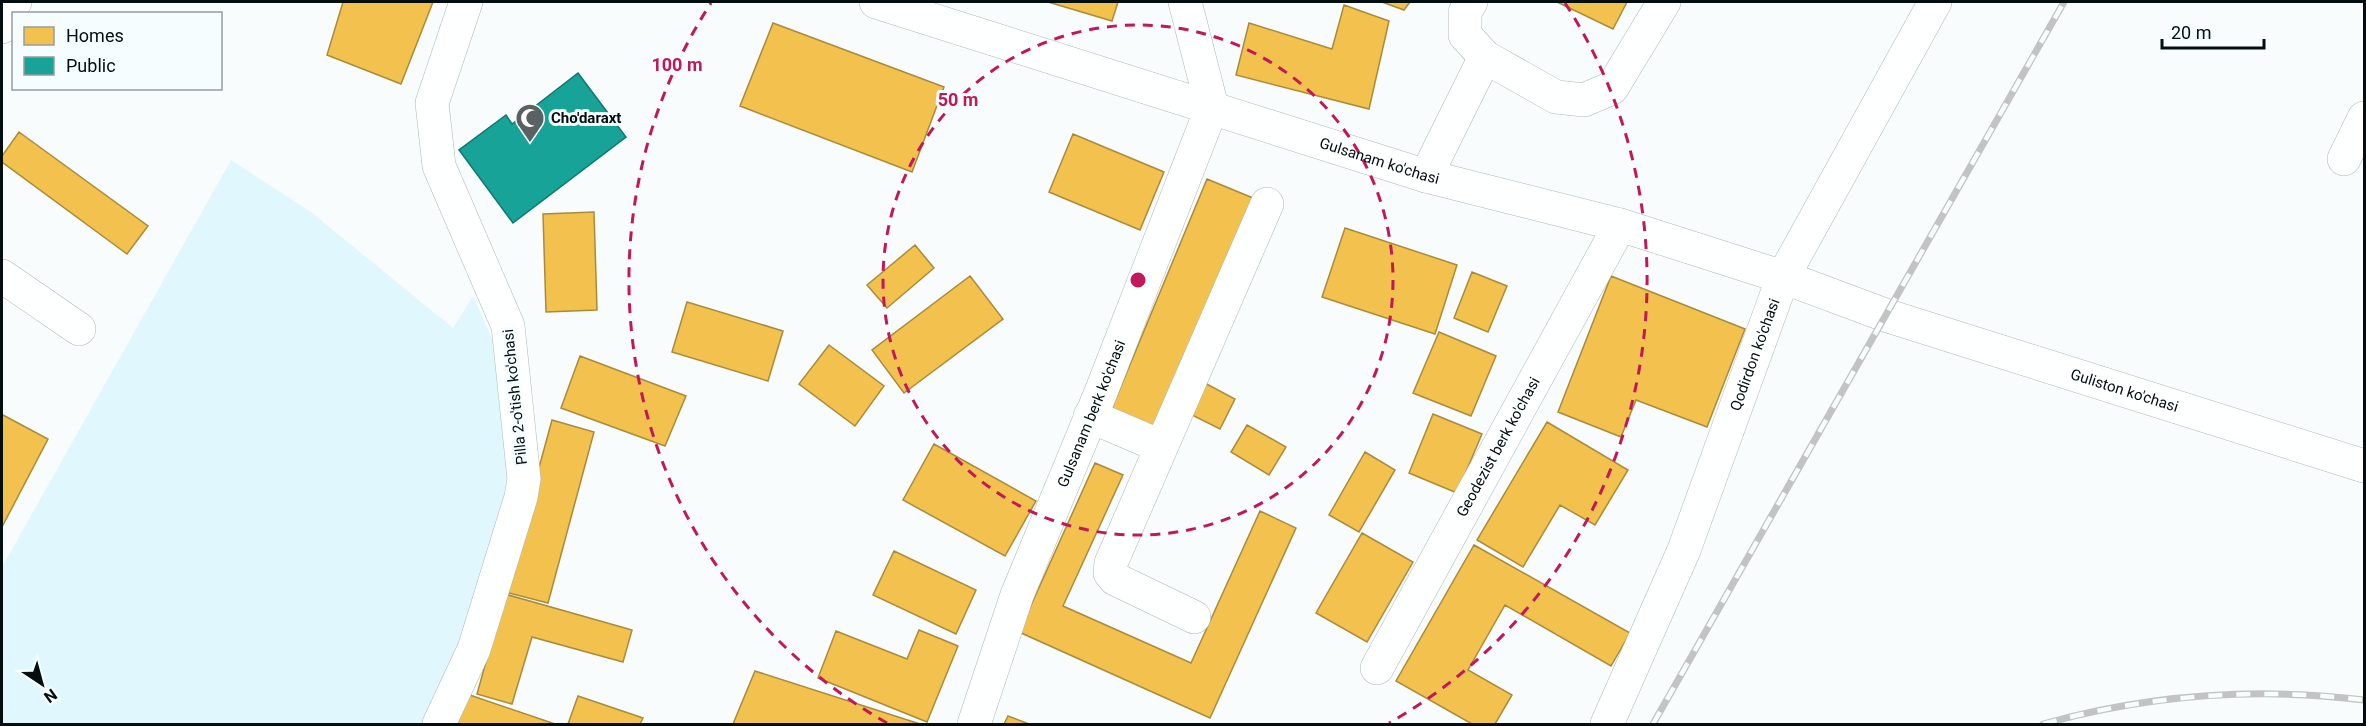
<svg xmlns="http://www.w3.org/2000/svg" width="2366" height="726" font-family="Roboto,sans-serif">
  <style>
    .green { fill: #e0f8fd }
    .homes { fill: #f2c14e; stroke: #aa8b3c; stroke-width: 1.5 }
    .public { fill: #17a398; stroke: #117670; stroke-width: 1.5 }
    .lines { fill: none; stroke-linecap: round; stroke-linejoin: round }
    .minor-casing { stroke: #afb7b8; stroke-width: 34 }
    .major-casing { stroke: #afb7b8; stroke-width: 34 }
    .minor { stroke: #feffff; stroke-width: 33 }
    .major { stroke: #feffff; stroke-width: 33 }
    .rail-casing { stroke: #c2c3c3; stroke-width: 7 }
    .rail { stroke: #f6fdfe; stroke-width: 4.5; stroke-dasharray: 14; stroke-linecap: butt }
    .ring { fill: none; stroke: #c2185b; stroke-width: 3; stroke-dasharray: 10 8 }
    .labels { text-anchor: middle; dominant-baseline: central; stroke-width: 6; stroke-linejoin: round; paint-order: stroke }
    .poi-label { font-size: 15px; font-weight: bold; fill: #030e11; stroke: #f6fdfe; text-anchor: start }
    .street-label { font-size: 15px; fill: #030e11; stroke: #f6fdfe }
    .centre { fill: #c2185b; stroke: #f6fdfe; stroke-width: 3 }
    .ring-label { font-size: 18px; text-anchor: middle; font-weight: bold; fill: #c2185b; stroke: #f6fdfe; stroke-width: 6; stroke-linejoin: round; paint-order: stroke }
  </style>
  <rect width="100%" height="100%" fill="#f8fcfc"/>
  <!-- green -->
  <path class="green" d="M 231,160 L 311,212 L 453,328 L 473,296 L 505,367 L 510,482 L 437,711 L 430,724 L 2,724 L 2,567 Z"/>
  <!-- homes -->
  <path class="homes" d="M 343,2 L 433,2 L 401,84 L 327,55 Z
    M 1048,2 L 1118,2 L 1112,21 Z
    M 1382,2 L 1410,2 L 1404,10 Z
    M 1557,2 L 1627,2 L 1613,29 Z
    M 1344,5 L 1389,21 L 1369,109 L 1236,75 L 1249,23 L 1332,49 Z
    M 773,23 L 944,87 L 912,172 L 740,106 Z
    M 19,132 L 148,226 L 127,254 L 2,162 L 2,156 Z
    M 1073,134 L 1164,172 L 1140,230 L 1049,192 Z
    M 1207,179 L 1253,198 L 1158,428 L 1112,408 Z
    M 594,212 L 597,310 L 546,312 L 543,214 Z
    M 1345,228 L 1457,265 L 1435,334 L 1322,297 Z
    M 915,245 L 934,268 L 887,308 L 867,285 Z
    M 1472,272 L 1507,286 L 1488,332 L 1454,318 Z
    M 970,276 L 1003,319 L 904,393 L 872,350 Z
    M 1611,276 L 1745,329 L 1707,427 L 1636,400 L 1621,437 L 1558,412 Z
    M 687,302 L 783,331 L 768,381 L 672,352 Z
    M 1439,332 L 1496,356 L 1471,416 L 1413,393 Z
    M 829,345 L 884,386 L 855,426 L 799,384 Z
    M 580,356 L 686,396 L 665,446 L 561,408 Z
    M 1201,381 L 1235,399 L 1220,429 L 1186,412 Z
    M 1433,414 L 1482,434 L 1457,493 L 1409,473 Z
    M 3,415 L 48,439 L 2,527 L 2,417 Z
    M 552,420 L 594,432 L 548,603 L 505,592 Z
    M 1547,422 L 1628,470 L 1595,525 L 1560,505 L 1523,567 L 1477,540 Z
    M 1247,425 L 1286,447 L 1269,475 L 1231,452 Z
    M 934,444 L 1036,501 L 1005,556 L 903,500 Z
    M 1365,452 L 1395,470 L 1359,532 L 1329,515 Z
    M 1095,463 L 1123,475 L 1063,606 L 1191,663 L 1260,511 L 1296,528 L 1210,718 L 1019,632 Z
    M 1362,533 L 1413,562 L 1367,642 L 1316,613 Z
    M 1474,545 L 1630,633 L 1611,666 L 1505,605 L 1468,670 L 1512,695 L 1495,724 L 1472,724 L 1396,681 Z
    M 894,551 L 976,590 L 956,634 L 873,595 Z
    M 505,594 L 632,630 L 623,662 L 532,637 L 512,704 L 477,694 Z
    M 919,630 L 958,646 L 927,722 L 818,678 L 836,631 L 907,659 Z
    M 755,671 L 920,724 L 733,724 Z
    M 461,692 L 555,724 L 450,724 Z
    M 578,696 L 643,718 L 640,724 L 568,724 Z
    M 1008,716 L 1029,724 L 1004,724 Z"/>
  <!-- public -->
  <path class="public" d="M 578,73 L 626,137 L 513,223 L 459,150 L 506,115 L 512,124 Z"/>
  <g class="lines">
    <!-- minor casing -->
    <g class="minor-casing">
      <g id="minor">
        <path d="M 1471,2 L 1465,12 L 1465,35 L 1485,57 L 1556,97 L 1584,100 L 1612,88 L 1664,2"/>
        <path d="M 2,27 L 15,2"/>
        <path d="M 2344,159 L 2364,118"/>
        <path d="M 1426,176 L 1485,57"/>
        <path d="M 2,276 L 79,329"/>
        <path d="M 1090,416 L 1160,446"/>
        <path d="M 1194,617 L 1115,579 L 1110,573 L 1111,563 L 1267,204"/>
        <path id="s1" d="M 1377,668 L 1620,225"/>
        <path d="M 439,724 L 474,649 L 521,497 L 524,479 L 508,326 L 439,166 L 432,103 L 466,2"/>
        <path id="s2" d="M 974,724 L 1017,595 L 1101,392 L 1212,107 L 1185,2"/>
        <path id="s3" d="M 1607,724 L 1684,550 L 1783,277 L 1935,2"/>
      </g>
    </g>
    <!-- major casing -->
    <g class="major-casing">
      <g id="major">
        <path id="s4" d="M 876,2 L 1426,176 L 1620,225 L 1783,277 L 1885,315 L 2364,466"/>
      </g>
    </g>
    <!-- minor -->
    <use href="#minor" class="minor"/>
    <!-- major -->
    <use href="#major" class="major"/>
    <!-- rail casing -->
    <g class="rail-casing">
      <path id="rail" d="M 1653,724 L 2064,2
        M 2043,724 C 2147,695 2257,687 2364,700"/>
    </g>
    <!-- rail -->
    <use href="#rail" class="rail"/>
  </g>
  <!-- distance rings -->
  <g class="ring">
    <circle cx="1138" cy="280" r="255"/>
    <path d="M887 723A509 509 0 0 1 711 3M1565 3A509 509 0 0 1 1389 723"/>
  </g>
  <!-- icons -->
  <defs>
    <g id="mosque-pin" transform="scale(1.5)"><path d="M0 17L-7.5 6A9.5 9.5 0 1 1 7.5 6Z" fill="#596163" stroke="#f6fdfe"/><path d="M3.5-4.9A6 6 0 1 0 3.5 4.9A5 5 0 1 1 3.5-4.9Z" fill="#fff"/></g>
  </defs>
  <g fill-rule="evenodd">
    <use href="#mosque-pin" x="530" y="118"/>
  </g>
  <g class="labels">
    <!-- poi labels -->
    <g class="poi-label">
      <text x="551" y="118">Cho'daraxt</text>
    </g>
    <!-- street labels -->
    <g class="street-label">
      <text stroke="none"><textPath href="#s4" startOffset="528">Gulsanam ko'chasi</textPath></text>
      <text stroke="none"><textPath href="#s3" startOffset="398">Qodirdon ko'chasi</textPath></text>
      <text stroke="none"><textPath href="#s4" startOffset="1308">Guliston ko'chasi</textPath></text>
      <text transform="translate(515 397) rotate(-96)">Pilla 2-o'tish ko'chasi</text>
      <text stroke="none"><textPath href="#s2" startOffset="332">Gulsanam berk ko'chasi</textPath></text>
      <text stroke="none"><textPath href="#s1" startOffset="252">Geodezist berk ko'chasi</textPath></text>
    </g>
  </g>
  <circle cx="1138" cy="280" r="9" class="centre"/>
  <g class="ring-label">
    <text x="677" y="71">100 m</text>
    <text x="958" y="106">50 m</text>
  </g>
  <!-- border -->
  <rect width="2366" height="726" fill="none" stroke="#030e11" stroke-width="6"/>
  <!-- legend -->
  <rect x="12" y="12" width="210" height="78" fill="#f6fdfe" stroke="#959d9f" stroke-width="1.5"/>
  <rect x="24" y="27" width="30" height="18" fill="#f2c14e" stroke="#959d9f" stroke-width="1.5"/>
  <text x="66" y="42" font-size="18" fill="#030e11">Homes</text>
  <rect x="24" y="57" width="30" height="18" fill="#17a398" stroke="#959d9f" stroke-width="1.5"/>
  <text x="66" y="72" font-size="18" fill="#030e11">Public</text>
  <!-- north arrow -->
  <g transform="translate(42 684) rotate(144)" stroke="#f6fdfe" stroke-width="4.5" paint-order="stroke">
  <path d="M0-4.5L10 22L0 15L-10 22Z" fill="#030e11"/>
  <text y="-9" font-size="16" font-weight="bold" text-anchor="middle" fill="#030e11">N</text>
  </g>
  <!-- scale -->
  <path d="M2162 39v9h102v-9" fill="none" stroke="#030e11" stroke-width="3"/>
  <text x="2171" y="39" font-size="18" fill="#030e11" stroke="#f6fdfe" stroke-width="4.5" paint-order="stroke">20 m</text>
</svg>
